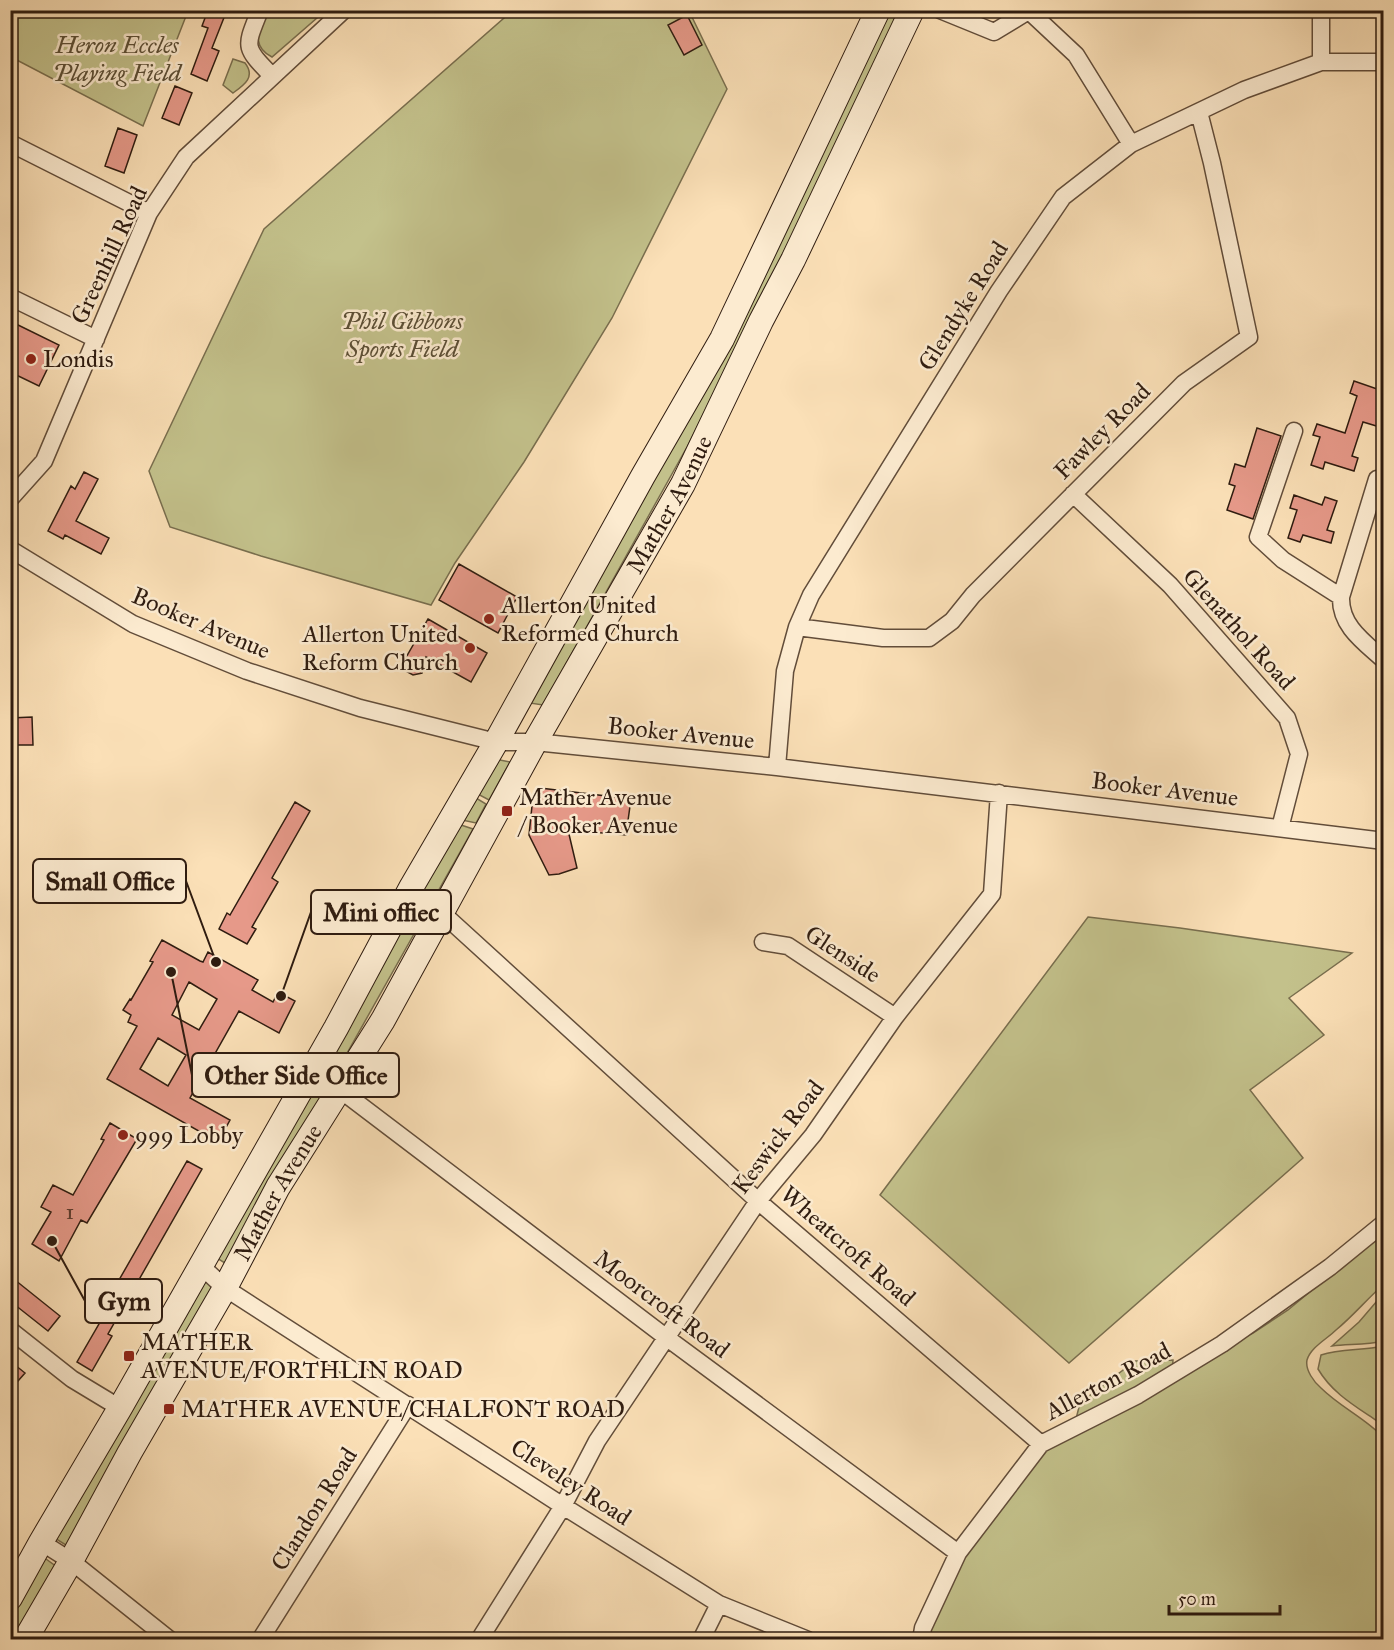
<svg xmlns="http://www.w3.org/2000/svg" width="1394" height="1650" font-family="'IM FELL Great Primer',serif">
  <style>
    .green { fill: #c3c18b; stroke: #796e4e; stroke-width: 1.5 }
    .building { fill: #e69989; stroke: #2f1c10; stroke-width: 1.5; fill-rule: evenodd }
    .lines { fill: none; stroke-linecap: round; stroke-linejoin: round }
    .minor-casing { stroke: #624d3a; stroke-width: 19 }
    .secondary-casing { stroke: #2f1c10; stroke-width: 26 }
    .minor { stroke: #fcebd0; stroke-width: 16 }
    .secondary { stroke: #fcebd0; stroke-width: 24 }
    .poi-dot { fill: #8f2418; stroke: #fcebd0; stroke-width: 2 }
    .labels { text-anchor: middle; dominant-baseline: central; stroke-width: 5; stroke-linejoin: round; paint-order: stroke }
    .number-label { font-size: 21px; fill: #5d3b2e }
    .park-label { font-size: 24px; font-style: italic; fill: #5b4e35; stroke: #fcebd0 }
    .street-label { font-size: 24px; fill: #2f1c10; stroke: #fcebd0 }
    .poi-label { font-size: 24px; fill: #2f1c10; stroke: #fcebd0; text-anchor: start }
    .leader { fill: none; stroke: #2f1c10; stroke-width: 2 }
    .callout-dot { fill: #2f1c10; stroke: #fcebd0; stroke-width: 2 }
    .callout { fill: #fcebd0; stroke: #2f1c10; stroke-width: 2 }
    .callout-label { font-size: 26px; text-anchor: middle; font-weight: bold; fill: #2f1c10 }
  </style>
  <rect width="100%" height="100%" fill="#fbe0b7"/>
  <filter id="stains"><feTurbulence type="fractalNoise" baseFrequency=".00333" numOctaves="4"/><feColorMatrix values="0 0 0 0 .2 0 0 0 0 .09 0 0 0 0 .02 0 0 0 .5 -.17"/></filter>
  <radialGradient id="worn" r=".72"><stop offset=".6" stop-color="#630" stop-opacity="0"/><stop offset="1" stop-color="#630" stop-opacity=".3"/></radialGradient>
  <!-- green -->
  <path class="green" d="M 10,11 L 11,10 L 188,11 L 143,126 L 11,57 Z
    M 264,11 L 325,11 L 272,57 C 250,46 260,29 264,11 Z
    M 512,11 L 689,11 L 727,89 L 612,318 L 524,462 L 455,563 L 431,605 L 261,556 L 170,527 L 149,471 L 264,229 Z
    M 883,11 L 904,11 L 687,447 L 543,705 L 523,702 Z
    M 233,59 L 245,63 C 256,77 244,85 233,93 L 223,85 Z
    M 490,758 L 510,762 L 489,800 L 472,791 Z
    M 471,795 L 486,804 L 476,823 L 457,819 Z
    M 455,823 L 473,829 L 228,1265 L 212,1255 Z
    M 1088,917 L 1180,928 L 1352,953 L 1289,998 L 1324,1035 L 1250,1090 L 1303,1158 L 1069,1363 L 880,1195 Z
    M 1383,1231 L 1383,1285 C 1367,1299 1353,1316 1336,1330 C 1327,1339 1311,1347 1307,1360 C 1305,1370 1314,1382 1321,1388 C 1340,1407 1365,1418 1383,1437 L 1383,1639 L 921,1640 L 958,1553 L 1041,1444 L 1074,1427 L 1080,1403 L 1135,1361 L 1173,1360 L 1172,1374 L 1253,1333 L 1288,1310 Z
    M 202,1274 L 216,1285 L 69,1547 L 53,1537 Z
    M 1383,1294 L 1383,1341 C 1367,1345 1349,1344 1332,1346 L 1359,1322 Z
    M 1383,1346 L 1383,1400 L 1377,1421 C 1355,1406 1332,1393 1318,1369 L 1321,1355 C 1341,1348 1363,1351 1383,1346 Z
    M 46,1559 L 57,1567 L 17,1639 L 11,1640 L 11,1615 L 39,1562 Z"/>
  <!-- building -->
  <path class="building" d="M 208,10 L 227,10 L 212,48 L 219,51 L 207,81 L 191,74 L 208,28 L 202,26 Z
    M 687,15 L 702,45 L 684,55 L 668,25 Z
    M 175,86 L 192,93 L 179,125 L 162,118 Z
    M 118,128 L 137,135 L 124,173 L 105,166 Z
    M 14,323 L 59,345 L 39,386 L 10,372 L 10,331 Z
    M 1354,381 L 1383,391 L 1383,428 L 1363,422 L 1352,456 L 1358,458 L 1354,471 L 1325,462 L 1323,469 L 1311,465 L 1320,437 L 1313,435 L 1317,424 L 1345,433 L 1357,396 L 1350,393 Z
    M 1257,428 L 1281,436 L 1253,519 L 1227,510 L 1235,486 L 1229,484 L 1235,464 L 1245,467 Z
    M 84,472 L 98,479 L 76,521 L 109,538 L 101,554 L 65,535 L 63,539 L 48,531 L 71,486 L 75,489 Z
    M 1294,495 L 1322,505 L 1325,497 L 1337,501 L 1327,530 L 1334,532 L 1331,543 L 1303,535 L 1300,542 L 1288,538 L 1297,510 L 1290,508 Z
    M 459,564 L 517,597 L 498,633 L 439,600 Z
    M 428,619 L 487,653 L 471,682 L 426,657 L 422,673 L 413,675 L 400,668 Z
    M 32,717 L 33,745 L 10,745 L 10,718 Z
    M 540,788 L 631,799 L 626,835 L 568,830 L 577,868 L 559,874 L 549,875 L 529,835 L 532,806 Z
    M 295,802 L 310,811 L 272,878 L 278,882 L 252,927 L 256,929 L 247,944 L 219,929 L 227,913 L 230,915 Z
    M 162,940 L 200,961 L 203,962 L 208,952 L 258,980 L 252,990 L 273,1002 L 278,992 L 295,1001 L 279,1033 L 239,1011 L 190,1098 L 230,1120 L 218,1142 L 107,1079 L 137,1026 L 128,1022 L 131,1015 L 123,1010 L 130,999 L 131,1000 L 153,962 L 150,961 ZM 189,982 L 217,999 L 199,1030 L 172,1015 ZM 158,1038 L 186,1055 L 168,1086 L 140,1069 Z
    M 110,1123 L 137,1139 L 87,1223 L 81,1220 L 59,1261 L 32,1244 L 51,1212 L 41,1207 L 53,1185 L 73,1195 L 104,1140 L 101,1139 Z
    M 187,1161 L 202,1169 L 108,1334 L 112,1336 L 92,1371 L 77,1362 L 107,1310 L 103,1308 Z
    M 10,1276 L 60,1316 L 48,1331 L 10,1301 Z
    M 10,1361 L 25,1373 L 10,1390 Z"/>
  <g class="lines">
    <!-- minor casing -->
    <g class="minor-casing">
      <path id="minor" d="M 260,10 C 245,48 243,46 272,76
        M 940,10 L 994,32 L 1030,10
        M 1029,11 L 1076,55 L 1131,144
        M 1321,62 L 1321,10
        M 10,143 L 149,213
        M 10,297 L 96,339
        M 1294,431 L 1258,537 L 1283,560 L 1341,597
        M 1377,479 L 1341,597 C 1340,626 1364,642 1384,660
        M 1073,494 L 1170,585 L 1287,718 L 1299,754 L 1280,828
        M 10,499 L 44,461 L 149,213 L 186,157 L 344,10
        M 10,549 L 133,624 L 247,671 L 360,708 L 496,742 L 535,742 L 777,767 L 1384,841
        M 797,627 L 883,638 L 929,638 L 952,621 L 973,595 L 1184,383 L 1249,337 L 1212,163 L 1199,112
        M 777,767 L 785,671 L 797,627 L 811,595 L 999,291 L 1063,197 L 1131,144 L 1244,90 L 1321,62 L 1384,62
        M 441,912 L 758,1201 L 1041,1444
        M 763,942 L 788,946 L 895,1017
        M 339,1089 L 667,1338 L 958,1553
        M 200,1265 L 225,1288 L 563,1506 L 719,1604 L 808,1640
        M 10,1330 L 72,1379 L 120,1408
        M 41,1542 L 71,1561 L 170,1640
        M 260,1640 L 408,1405
        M 479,1640 L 563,1506 L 597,1441 L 758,1201 L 813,1135 L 895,1017 L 992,894 L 999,793
        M 701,1640 L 719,1604
        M 921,1640 L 923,1628 L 958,1553 L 1041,1444 L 1138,1395 L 1222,1344 L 1330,1267 L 1384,1223"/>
    </g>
    <!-- secondary casing -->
    <g class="secondary-casing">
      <g id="secondary">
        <path d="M 10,1598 L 41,1542 L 120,1408 L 336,1028 L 412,886 L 496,742 L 643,476 L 722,339 L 878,10"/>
        <path id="s1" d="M 25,1640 L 71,1561 L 130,1452 L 225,1288 L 278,1187 L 383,1020 L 535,742 L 683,484 L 761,321 L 793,260 L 912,10"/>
      </g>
    </g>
    <!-- minor -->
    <use href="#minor" class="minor"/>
    <!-- secondary -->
    <use href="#secondary" class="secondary"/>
  </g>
  <!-- markers -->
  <g class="poi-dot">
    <circle cx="31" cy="359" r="6"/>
    <circle cx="489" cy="619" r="6"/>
    <circle cx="470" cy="648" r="6"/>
    <rect x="501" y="805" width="12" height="12" rx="3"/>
    <circle cx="123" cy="1135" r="6"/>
    <rect x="123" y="1350" width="12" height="12" rx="3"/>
    <rect x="163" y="1403" width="12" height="12" rx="3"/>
  </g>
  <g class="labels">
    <!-- number labels -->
    <g class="number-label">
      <text x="70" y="1212">1</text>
    </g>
    <!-- park labels -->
    <g class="park-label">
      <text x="117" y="45">Heron Eccles<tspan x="117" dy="28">Playing Field</tspan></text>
      <text x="402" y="321">Phil Gibbons<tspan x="402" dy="28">Sports Field</tspan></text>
    </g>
    <!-- street labels -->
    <g class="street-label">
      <text transform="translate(109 255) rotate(-65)">Greenhill Road</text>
      <text transform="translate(963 306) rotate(-58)">Glendyke Road</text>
      <text transform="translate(1102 431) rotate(-45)">Fawley Road</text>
      <text stroke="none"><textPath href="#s1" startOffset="1306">Mather Avenue</textPath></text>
      <text transform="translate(201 623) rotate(23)">Booker Avenue</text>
      <text transform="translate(1239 629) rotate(48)">Glenathol Road</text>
      <text transform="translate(681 733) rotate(6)">Booker Avenue</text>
      <text transform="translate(1165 789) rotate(7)">Booker Avenue</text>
      <text transform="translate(843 954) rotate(33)">Glenside</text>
      <text transform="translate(778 1137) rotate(-53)">Keswick Road</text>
      <text stroke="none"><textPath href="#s1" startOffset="514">Mather Avenue</textPath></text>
      <text transform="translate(848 1246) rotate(41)">Wheatcroft Road</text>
      <text transform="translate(662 1304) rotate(37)">Moorcroft Road</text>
      <text transform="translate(1108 1381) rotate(-28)">Allerton Road</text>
      <text transform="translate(571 1482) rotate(33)">Cleveley Road</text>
      <text transform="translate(314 1509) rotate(-58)">Clandon Road</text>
    </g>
    <!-- poi labels -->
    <g class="poi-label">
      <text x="43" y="359">Londis</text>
      <text x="501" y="605">Allerton United<tspan x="501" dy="28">Reformed Church</tspan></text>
      <text x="458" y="634" text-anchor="end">Allerton United<tspan x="458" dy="28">Reform Church</tspan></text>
      <text x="519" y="797">Mather Avenue<tspan x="519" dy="28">/ Booker Avenue</tspan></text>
      <text x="135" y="1135">999 Lobby</text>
      <text x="141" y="1342">MATHER<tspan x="141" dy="28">AVENUE/FORTHLIN ROAD</tspan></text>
      <text x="181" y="1409">MATHER AVENUE/CHALFONT ROAD</text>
    </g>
  </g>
  <!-- callouts -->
  <path class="leader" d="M216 962L186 881M281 996L311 912M171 972L192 1075M52 1241L85 1301"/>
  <g class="callout-dot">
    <circle cx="216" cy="962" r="6"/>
    <circle cx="281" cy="996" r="6"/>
    <circle cx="171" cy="972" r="6"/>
    <circle cx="52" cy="1241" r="6"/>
  </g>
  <g class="callout">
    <rect x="33" y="859" width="153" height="44" rx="6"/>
    <rect x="311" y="890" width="140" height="44" rx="6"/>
    <rect x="192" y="1053" width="207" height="44" rx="6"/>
    <rect x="85" y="1279" width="77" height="44" rx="6"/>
  </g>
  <g class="callout-label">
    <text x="110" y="890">Small Office</text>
    <text x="381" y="921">Mini offiec</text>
    <text x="296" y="1084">Other Side Office</text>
    <text x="124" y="1310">Gym</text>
  </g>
  <!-- margin -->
  <rect width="1394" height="1650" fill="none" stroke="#fbe0b7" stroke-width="36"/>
  <rect x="12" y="12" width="1370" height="1626" fill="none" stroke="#2f1c10" stroke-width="3"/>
  <rect x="18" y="18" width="1358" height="1614" fill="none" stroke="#2f1c10" stroke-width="1.5"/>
  <!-- scale -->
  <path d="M1169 1605v9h111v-9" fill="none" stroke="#2f1c10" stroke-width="3"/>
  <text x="1178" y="1605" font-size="18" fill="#2f1c10" stroke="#fcebd0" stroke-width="4.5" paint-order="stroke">50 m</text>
  <rect width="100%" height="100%" filter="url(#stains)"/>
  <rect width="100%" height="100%" fill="url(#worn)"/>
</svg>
